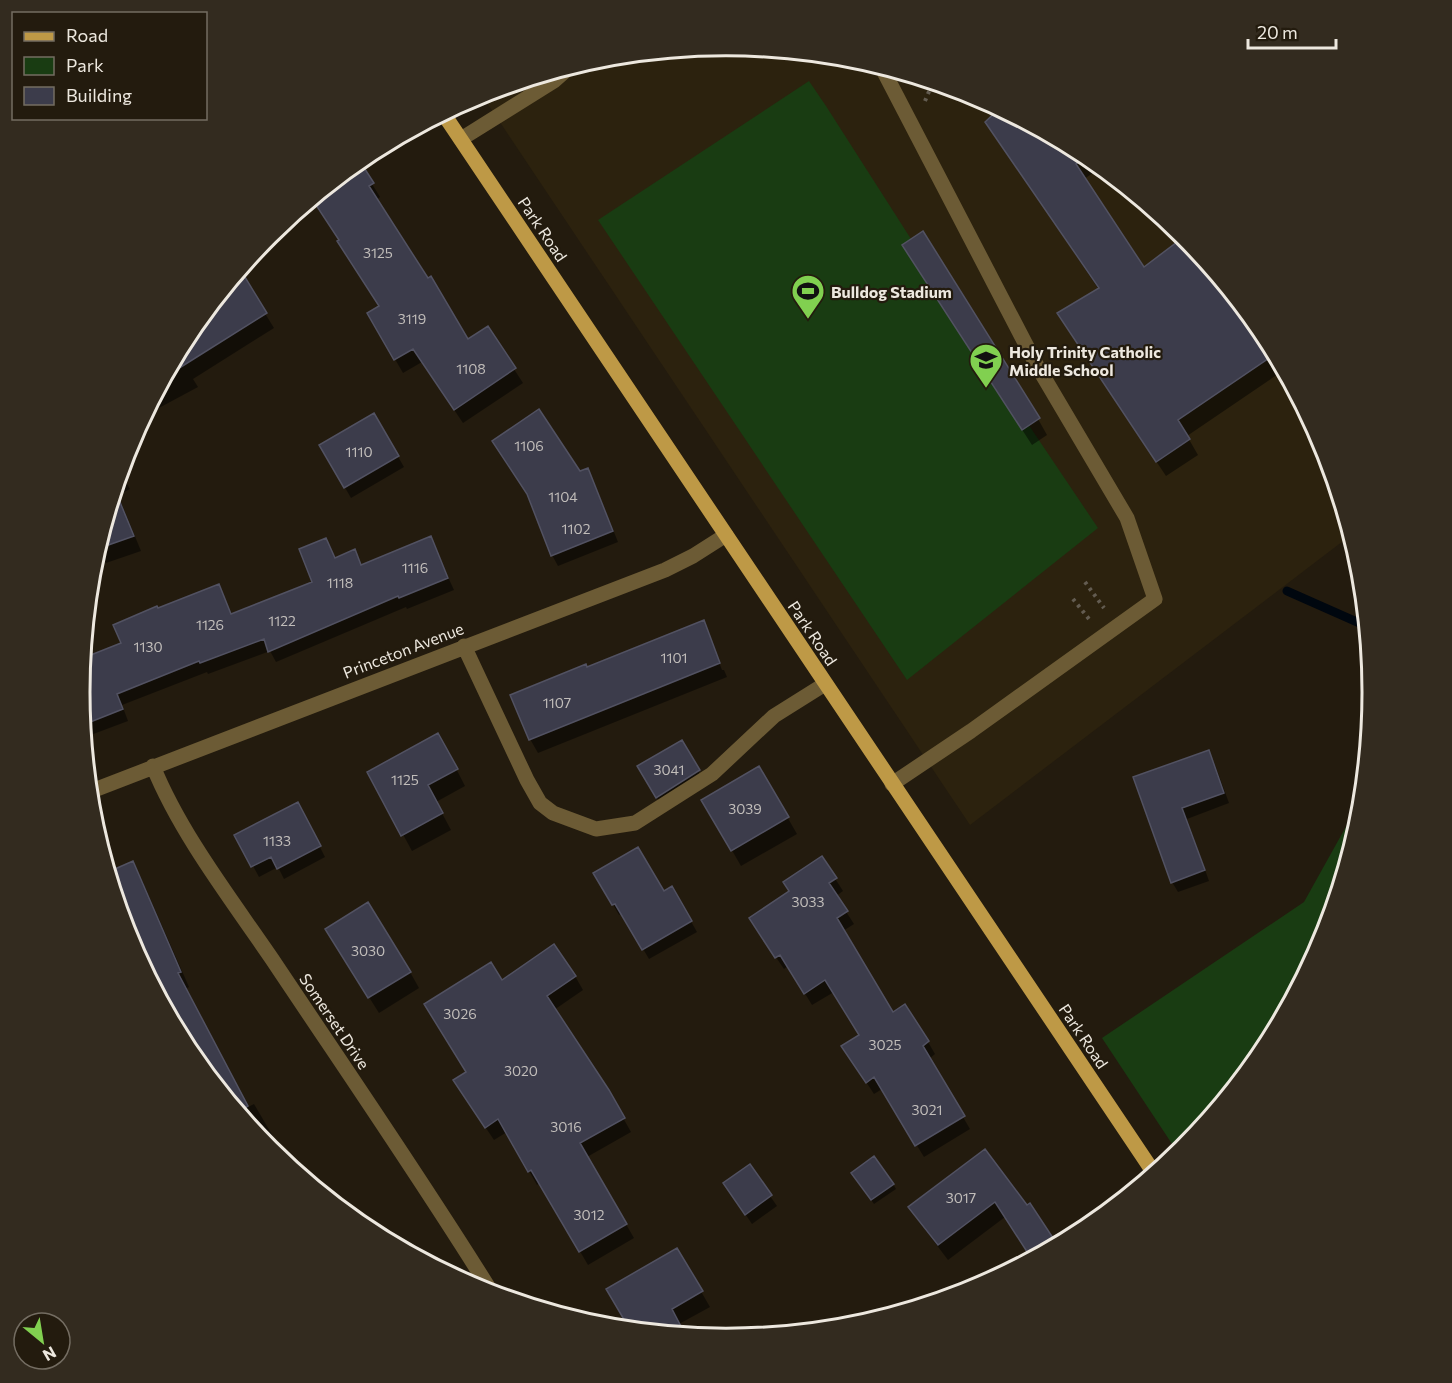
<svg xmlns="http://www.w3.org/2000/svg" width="1452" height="1383" font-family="Commissioner,sans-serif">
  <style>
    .built { fill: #2c220e }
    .green { fill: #193c12 }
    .shadow { fill: #0007 }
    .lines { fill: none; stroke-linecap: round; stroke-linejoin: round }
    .stream { stroke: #00070f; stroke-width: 9 }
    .building { fill: #3c3c4b; stroke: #525262; stroke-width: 1.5 }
    .path { stroke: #635c51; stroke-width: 4; stroke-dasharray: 3 4.5; stroke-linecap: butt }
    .minor { stroke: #6c5b35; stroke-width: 15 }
    .major { stroke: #be9946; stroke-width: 15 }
    .labels { text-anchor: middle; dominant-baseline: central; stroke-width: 4.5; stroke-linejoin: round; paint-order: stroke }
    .number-label { font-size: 14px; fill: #c1bdba }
    .street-label { font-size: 16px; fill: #ede8df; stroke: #231b0e }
    .poi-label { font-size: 16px; font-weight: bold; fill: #ede8df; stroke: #231b0e; text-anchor: start }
    .rim { fill: none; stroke: #ede8df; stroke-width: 3 }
  </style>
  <rect width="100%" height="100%" fill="#231b0e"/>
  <!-- built -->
  <path class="built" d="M 726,45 L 852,57 L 974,94 L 1085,154 L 1183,235 L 1264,333 L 1323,444 L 1351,535 L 970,825 L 481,94 L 600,57 Z"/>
  <!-- green -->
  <path class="green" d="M 809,81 L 826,106 L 911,239 L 902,245 L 1001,398 L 1008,394 L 1098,528 L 907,680 L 598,220 Z
    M 1358,805 L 1361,805 L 1360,818 L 1323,939 L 1263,1051 L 1178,1153 L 1102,1038 L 1304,902 Z"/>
  <!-- shadow -->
  <path class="shadow" d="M 1001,109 L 1085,154 L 1102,167 L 1084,179 L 1144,269 L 1185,237 L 1264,333 L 1284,370 L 1187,436 L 1198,455 L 1166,476 L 1068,329 L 1099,290 L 987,122 Z
    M 358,161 L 380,197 L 376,200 L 467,342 L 487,328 L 523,383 L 463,423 L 422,362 L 403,373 L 369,314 L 380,307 L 341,241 L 312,199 Z
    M 913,261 L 1038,419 L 1047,435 L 1032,445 Z
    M 239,271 L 274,328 L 193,379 L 198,387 L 144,416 L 189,332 Z
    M 374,415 L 404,467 L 351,498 L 321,446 Z
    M 587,469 L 593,480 L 618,542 L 558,566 L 552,555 Z
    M 120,472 L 130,489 L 118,495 L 141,551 L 106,563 L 97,548 Z
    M 430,538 L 454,590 L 407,609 L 406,607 L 276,662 L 270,651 L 208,674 L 207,672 L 122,705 L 128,721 L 88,736 L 83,729 L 80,691 L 83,659 L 123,644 L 158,610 L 219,586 L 232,615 L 314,583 L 325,539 L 336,559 L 354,551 L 362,566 Z
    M 703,622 L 710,634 L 708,634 L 722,670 L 724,670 L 727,677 L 538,753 L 530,739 L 587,669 Z
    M 681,742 L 704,781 L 663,808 L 639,766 Z
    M 447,751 L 465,786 L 436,802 L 451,830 L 412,851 L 369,772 Z
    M 1208,752 L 1214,762 L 1229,803 L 1187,819 L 1209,881 L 1178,892 L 1172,882 L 1135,778 Z
    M 759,768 L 797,834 L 741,866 L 703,800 Z
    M 303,814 L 325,857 L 284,879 L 278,867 L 259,877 L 236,835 Z
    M 822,858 L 843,891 L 836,896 L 854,924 L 843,931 L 893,1014 L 904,1006 L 928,1042 L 935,1054 L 929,1059 L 970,1129 L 924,1157 L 882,1089 L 874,1094 L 851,1059 L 860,1035 L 834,992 L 812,1005 L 788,966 L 784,969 L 758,931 Z
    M 132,863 L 141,878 L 189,987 L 186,989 L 248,1107 L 254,1104 L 291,1167 L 269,1148 L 188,1050 L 129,939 L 109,873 Z
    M 595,873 L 663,893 L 672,888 L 697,932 L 649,959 L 622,913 L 619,915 Z
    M 336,945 L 410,972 L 419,988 L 379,1013 Z
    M 575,976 L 583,990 L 554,1010 L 608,1091 L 631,1132 L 587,1157 L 634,1238 L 588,1265 L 540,1183 L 537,1185 L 507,1132 L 494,1140 L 463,1094 L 468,1072 L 502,982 Z
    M 985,1151 L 1027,1207 L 1029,1205 L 1055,1245 L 1026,1261 L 1031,1257 L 1005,1217 L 948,1260 L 920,1223 L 910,1207 Z
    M 749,1166 L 777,1206 L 752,1224 L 725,1184 Z
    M 856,1178 L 893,1184 L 896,1189 L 874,1204 Z
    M 677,1250 L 710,1307 L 679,1324 L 684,1334 L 631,1329 L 608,1289 Z"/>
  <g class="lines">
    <!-- stream -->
    <path class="stream" d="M 1287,591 L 1366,626"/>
  </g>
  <!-- building -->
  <path class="building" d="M 1000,108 L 1087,156 L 1076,164 L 1144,267 L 1185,236 L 1264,333 L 1275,354 L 1178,420 L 1190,439 L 1156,462 L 1057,313 L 1099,288 L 985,122 Z
    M 359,160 L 374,183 L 369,186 L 428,278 L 431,276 L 468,339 L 488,326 L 516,368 L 454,410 L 413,349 L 394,360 L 367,313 L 379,306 L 337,241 L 339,240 L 312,199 Z
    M 923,231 L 1040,418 L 1022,430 L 902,245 Z
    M 240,269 L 267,313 L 165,377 L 189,332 Z
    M 539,409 L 580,471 L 588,468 L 613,531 L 551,556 L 527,494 L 492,441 Z
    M 374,413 L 399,456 L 344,488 L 319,445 Z
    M 115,490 L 134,536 L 97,549 Z
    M 431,536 L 448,578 L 399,598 L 398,596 L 268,652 L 264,639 L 200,663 L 199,661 L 117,694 L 123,709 L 83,725 L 80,691 L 83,658 L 121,643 L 113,625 L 157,606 L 158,608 L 219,584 L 231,614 L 312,582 L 299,549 L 326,538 L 335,558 L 355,549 L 361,565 Z
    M 704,620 L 720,663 L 529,740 L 510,695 L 586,664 L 587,667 Z
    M 438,733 L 458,769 L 428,785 L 443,813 L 401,836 L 367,772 Z
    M 682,740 L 700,770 L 656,798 L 637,766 Z
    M 1209,750 L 1224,793 L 1182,808 L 1205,870 L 1171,883 L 1133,777 Z
    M 759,766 L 789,817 L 731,851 L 701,800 Z
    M 298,802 L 321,846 L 277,869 L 271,857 L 251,867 L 234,835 Z
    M 638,847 L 664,891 L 672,886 L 692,921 L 642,950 L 615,904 L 612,905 L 593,873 Z
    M 822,856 L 837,878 L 829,883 L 848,911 L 837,918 L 893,1012 L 905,1004 L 929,1041 L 923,1046 L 965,1116 L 915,1146 L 874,1077 L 866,1083 L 841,1046 L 859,1035 L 825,980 L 804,994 L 780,955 L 775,958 L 749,918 L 789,891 L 783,882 Z
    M 133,861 L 181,972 L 178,973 L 248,1106 L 239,1112 L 188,1050 L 129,939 L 108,872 Z
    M 368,902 L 411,972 L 368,998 L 325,929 Z
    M 554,944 L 576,976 L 547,996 L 609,1090 L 625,1118 L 580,1143 L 627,1224 L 579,1252 L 531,1170 L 528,1172 L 498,1119 L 485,1128 L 453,1080 L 466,1072 L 424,1004 L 491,962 L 502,980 Z
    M 985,1149 L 1027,1205 L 1030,1203 L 1057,1244 L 1031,1258 L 995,1202 L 938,1245 L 908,1207 Z
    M 874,1156 L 894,1184 L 871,1200 L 851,1173 Z
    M 750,1164 L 772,1195 L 745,1215 L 723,1183 Z
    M 677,1248 L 703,1291 L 672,1309 L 685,1334 L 629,1328 L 606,1289 Z"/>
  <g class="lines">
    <!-- path -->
    <path class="path" d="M 925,101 L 933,82
      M 1085,582 L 1104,608
      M 1073,599 L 1089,619"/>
    <!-- minor -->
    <path class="minor" d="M 881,66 L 1036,364 L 1127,518 L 1155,599 L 971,731 L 892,784
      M 461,139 L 554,81 L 571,66
      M 464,646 L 527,780 L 540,803 L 553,813 L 596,829 L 635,823 L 712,774 L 774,716 L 825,684
      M 153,766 C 180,833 231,899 272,959 C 346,1070 422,1180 492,1293
      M 89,792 L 665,570 L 693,556 L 726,535"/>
    <!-- major -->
    <path class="major" d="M 443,113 L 1154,1173"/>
  </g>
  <!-- icons -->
  <defs>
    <g id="stadium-pin" transform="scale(1.725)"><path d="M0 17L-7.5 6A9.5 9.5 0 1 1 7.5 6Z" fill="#81d050" stroke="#231b0e"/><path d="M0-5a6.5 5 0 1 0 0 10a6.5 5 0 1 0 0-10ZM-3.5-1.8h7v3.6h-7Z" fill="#111"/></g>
    <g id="school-pin" transform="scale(1.725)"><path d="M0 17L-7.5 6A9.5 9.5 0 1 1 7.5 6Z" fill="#81d050" stroke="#231b0e"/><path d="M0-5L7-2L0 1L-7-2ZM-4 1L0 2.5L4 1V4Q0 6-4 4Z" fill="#111"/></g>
  </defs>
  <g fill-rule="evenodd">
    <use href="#stadium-pin" x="808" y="291"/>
    <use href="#school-pin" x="986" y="360"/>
  </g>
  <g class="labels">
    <!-- number labels -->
    <g class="number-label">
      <text x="378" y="252">3125</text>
      <text x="412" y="318">3119</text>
      <text x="471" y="368">1108</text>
      <text x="529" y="445">1106</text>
      <text x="359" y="451">1110</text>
      <text x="563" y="496">1104</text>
      <text x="576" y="528">1102</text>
      <text x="415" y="567">1116</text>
      <text x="340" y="582">1118</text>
      <text x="282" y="620">1122</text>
      <text x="210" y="624">1126</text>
      <text x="148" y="646">1130</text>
      <text x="674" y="657">1101</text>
      <text x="557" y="702">1107</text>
      <text x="669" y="769">3041</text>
      <text x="405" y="779">1125</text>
      <text x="745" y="808">3039</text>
      <text x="277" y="840">1133</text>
      <text x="808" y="901">3033</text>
      <text x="368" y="950">3030</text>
      <text x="460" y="1013">3026</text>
      <text x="885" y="1044">3025</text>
      <text x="521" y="1070">3020</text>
      <text x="927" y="1109">3021</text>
      <text x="566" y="1126">3016</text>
      <text x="961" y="1197">3017</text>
      <text x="589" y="1214">3012</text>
    </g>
    <!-- street labels -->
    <g class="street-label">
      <text transform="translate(543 229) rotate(56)">Park Road</text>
      <text transform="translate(813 633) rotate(56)">Park Road</text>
      <text transform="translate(403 650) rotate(-21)">Princeton Avenue</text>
      <text transform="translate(335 1021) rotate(56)">Somerset Drive</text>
      <text transform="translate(1084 1036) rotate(56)">Park Road</text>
    </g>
    <!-- poi labels -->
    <g class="poi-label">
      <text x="831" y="291">Bulldog Stadium</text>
      <text x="1009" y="351">Holy Trinity Catholic<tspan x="1009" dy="18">Middle School</tspan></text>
    </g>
  </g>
  <!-- crop -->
  <path d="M0 0H1452V1383H0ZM90 692a636 636 0 1 1 1272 0a636 636 0 1 1-1272 0Z" fill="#332b1f" fill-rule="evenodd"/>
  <path class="rim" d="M90 692a636 636 0 1 1 1272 0a636 636 0 1 1-1272 0Z"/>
  <!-- legend -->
  <rect x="12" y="12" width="195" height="108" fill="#231b0e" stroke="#746d62" stroke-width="1.5"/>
  <rect x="24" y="32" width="30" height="9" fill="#be9946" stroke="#746d62" stroke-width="1.5"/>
  <text x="66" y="42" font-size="18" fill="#ede8df">Road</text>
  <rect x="24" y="57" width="30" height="18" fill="#193c12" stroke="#746d62" stroke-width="1.5"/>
  <text x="66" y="72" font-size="18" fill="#ede8df">Park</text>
  <rect x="24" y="87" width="30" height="18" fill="#3c3c4b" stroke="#746d62" stroke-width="1.5"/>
  <text x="66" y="102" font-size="18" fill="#ede8df">Building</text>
  <!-- north arrow -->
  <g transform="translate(42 1341) rotate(150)"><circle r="28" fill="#231b0e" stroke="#746d62" stroke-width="1.5"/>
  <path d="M0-4.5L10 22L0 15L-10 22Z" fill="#81d050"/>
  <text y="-9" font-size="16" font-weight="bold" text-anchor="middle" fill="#ede8df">N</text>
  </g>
  <!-- scale -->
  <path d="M1248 39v9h88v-9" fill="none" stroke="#ede8df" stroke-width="3"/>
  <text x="1257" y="39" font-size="18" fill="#ede8df" stroke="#231b0e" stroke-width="4.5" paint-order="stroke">20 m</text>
</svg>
